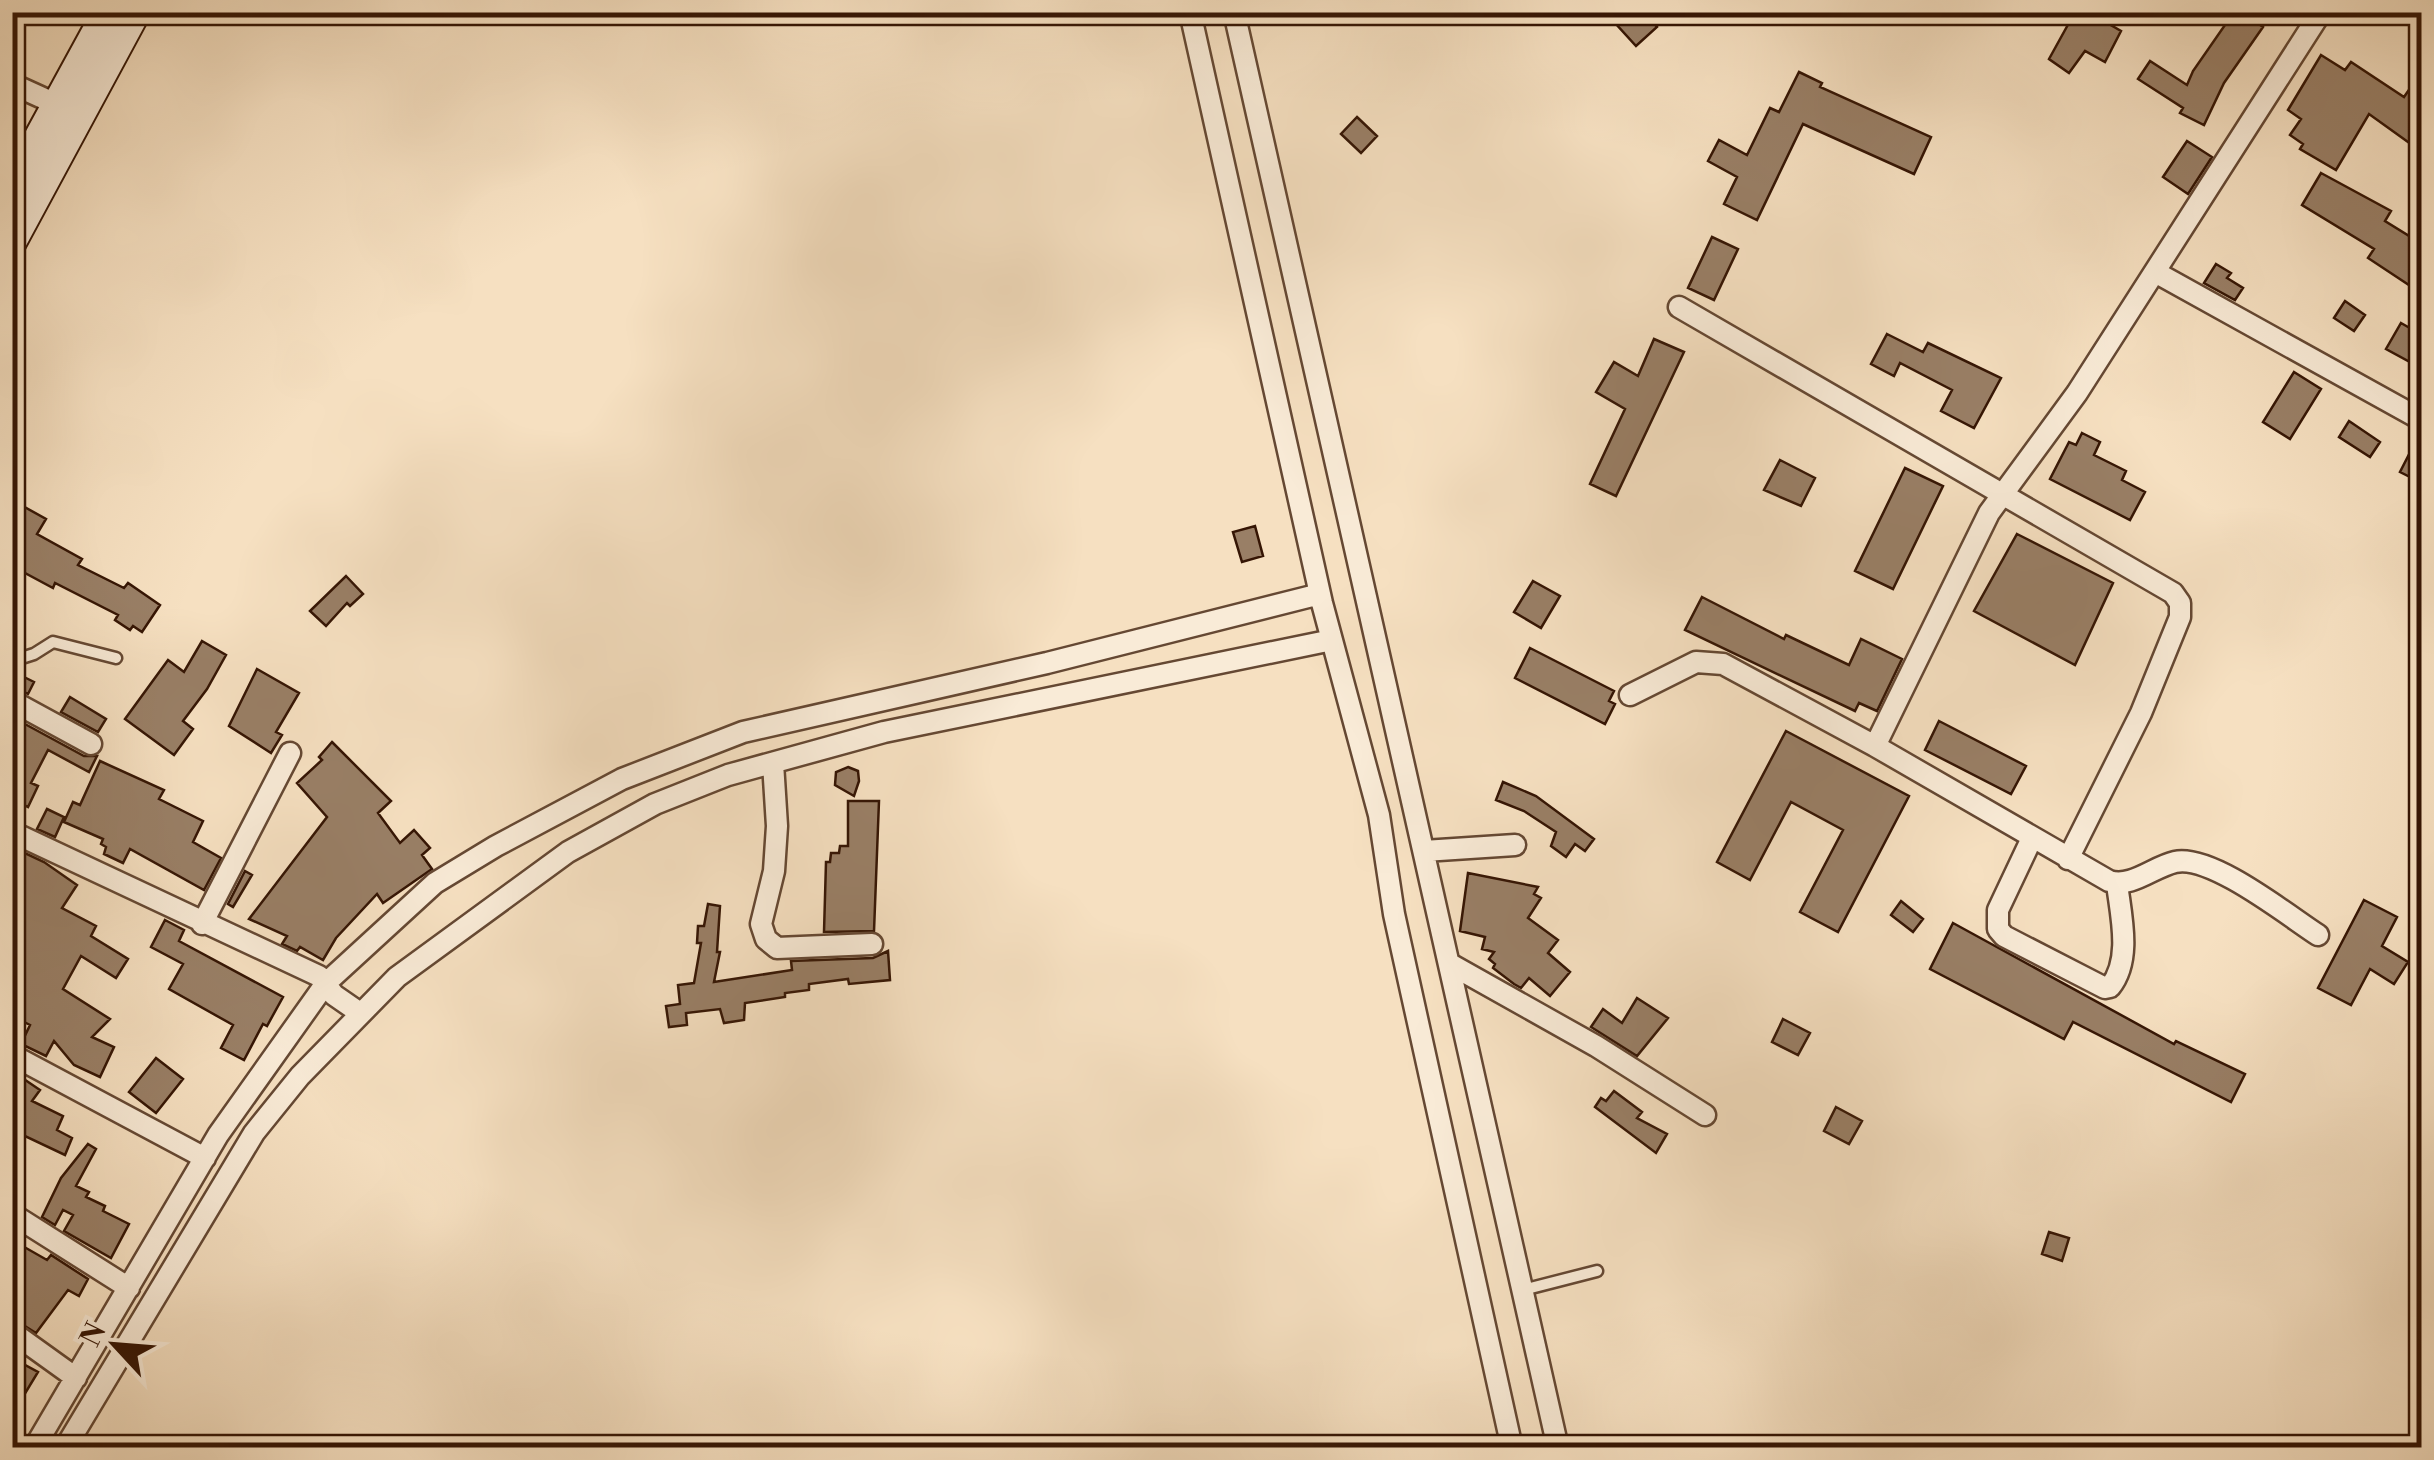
<svg xmlns="http://www.w3.org/2000/svg" width="2434" height="1460" font-family="'Libre Bodoni',serif">
  <style>
    .building { fill: #997f66; stroke: #351504; stroke-width: 2.5 }
    .lines { fill: none; stroke-linecap: round; stroke-linejoin: round }
    .lane-casing { stroke: #654833; stroke-width: 15 }
    .street-casing { stroke: #654833; stroke-width: 25 }
    .secondary-casing { stroke: #351504; stroke-width: 32 }
    .lane { stroke: #f9ebd7; stroke-width: 10 }
    .street { stroke: #f9ebd7; stroke-width: 20 }
    .secondary { stroke: #f9ebd7; stroke-width: 28 }
  </style>
  <rect width="100%" height="100%" fill="#f6e0c1"/>
  <filter id="stains"><feTurbulence type="fractalNoise" baseFrequency=".002" numOctaves="4"/><feColorMatrix values="0 0 0 0 .2 0 0 0 0 .09 0 0 0 0 .02 0 0 0 .5 -.17"/></filter>
  <radialGradient id="worn" r=".72"><stop offset=".6" stop-color="#630" stop-opacity="0"/><stop offset="1" stop-color="#630" stop-opacity=".3"/></radialGradient>
  <!-- building -->
  <path class="building" d="M 1629,12 L 1644,12 L 1657,27 L 1636,46 L 1616,24 Z
    M 2075,12 L 2088,12 L 2121,31 L 2105,62 L 2085,51 L 2069,73 L 2049,59 Z
    M 2234,12 L 2242,12 L 2263,27 L 2224,83 L 2204,125 L 2180,113 L 2183,108 L 2138,79 L 2150,61 L 2187,85 L 2193,71 Z
    M 2321,55 L 2345,70 L 2351,62 L 2404,97 L 2422,71 L 2422,152 L 2369,114 L 2336,170 L 2300,149 L 2303,144 L 2290,135 L 2301,119 L 2288,110 Z
    M 1799,72 L 1822,83 L 1820,87 L 1931,137 L 1914,174 L 1803,124 L 1757,220 L 1724,204 L 1737,177 L 1708,161 L 1719,140 L 1747,155 L 1770,108 L 1779,112 Z
    M 1357,117 L 1377,136 L 1361,153 L 1341,134 Z
    M 2187,141 L 2212,157 L 2188,194 L 2163,177 Z
    M 2321,173 L 2391,211 L 2385,221 L 2422,244 L 2422,280 L 2415,289 L 2368,258 L 2374,249 L 2302,205 Z
    M 1712,237 L 1738,249 L 1714,300 L 1688,288 Z
    M 2216,264 L 2231,273 L 2227,278 L 2243,288 L 2235,300 L 2204,283 Z
    M 2345,301 L 2365,315 L 2354,331 L 2334,318 Z
    M 2401,323 L 2422,335 L 2422,342 L 2410,362 L 2386,349 Z
    M 1887,334 L 1923,352 L 1928,343 L 2001,378 L 1974,428 L 1941,411 L 1952,390 L 1900,363 L 1894,376 L 1871,364 Z
    M 1654,339 L 1684,352 L 1616,496 L 1590,484 L 1625,409 L 1596,392 L 1614,362 L 1638,376 Z
    M 2294,372 L 2321,389 L 2290,439 L 2263,422 Z
    M 2349,421 L 2380,442 L 2370,457 L 2339,437 Z
    M 2082,433 L 2100,442 L 2094,455 L 2126,471 L 2122,480 L 2145,492 L 2130,520 L 2050,479 L 2069,442 L 2076,445 Z
    M 2420,433 L 2422,434 L 2422,483 L 2400,472 Z
    M 1780,460 L 1815,478 L 1801,506 L 1764,490 Z
    M 1905,468 L 1943,486 L 1893,589 L 1855,571 Z
    M 12,500 L 46,519 L 37,534 L 82,559 L 78,565 L 124,588 L 128,583 L 160,605 L 142,632 L 133,626 L 130,630 L 115,620 L 118,615 L 55,583 L 53,588 L 12,566 Z
    M 1255,526 L 1263,556 L 1242,562 L 1233,532 Z
    M 2017,534 L 2113,583 L 2075,665 L 1974,611 Z
    M 346,576 L 363,594 L 350,606 L 347,603 L 326,626 L 310,611 Z
    M 1533,581 L 1560,596 L 1541,628 L 1514,612 Z
    M 1702,597 L 1784,639 L 1786,635 L 1849,665 L 1861,639 L 1902,659 L 1877,711 L 1859,703 L 1855,711 L 1685,630 Z
    M 202,641 L 226,655 L 207,689 L 183,721 L 193,729 L 174,755 L 125,719 L 168,660 L 184,672 Z
    M 1530,648 L 1614,691 L 1609,701 L 1615,704 L 1605,724 L 1515,678 Z
    M 257,669 L 299,693 L 276,732 L 282,735 L 271,753 L 229,726 Z
    M 12,671 L 34,682 L 28,694 L 12,687 Z
    M 70,697 L 106,719 L 98,732 L 61,712 Z
    M 12,717 L 84,756 L 97,756 L 89,772 L 48,750 L 31,783 L 38,786 L 28,807 L 20,803 L 12,817 Z
    M 1939,721 L 2026,766 L 2011,794 L 1925,750 Z
    M 1786,731 L 1909,796 L 1838,932 L 1800,912 L 1843,830 L 1791,802 L 1750,880 L 1717,862 Z
    M 332,742 L 391,801 L 378,813 L 400,843 L 414,830 L 430,848 L 422,855 L 432,869 L 383,903 L 377,894 L 336,938 L 323,960 L 300,947 L 297,951 L 282,944 L 287,936 L 249,919 L 327,817 L 297,783 L 322,760 L 319,757 Z
    M 100,761 L 164,790 L 159,799 L 203,821 L 193,842 L 221,858 L 204,890 L 130,849 L 123,863 L 104,854 L 106,847 L 101,844 L 103,839 L 64,822 L 73,802 L 80,805 Z
    M 848,767 L 858,771 L 859,781 L 854,796 L 835,785 L 836,772 Z
    M 1503,782 L 1536,796 L 1594,839 L 1585,851 L 1575,844 L 1566,857 L 1551,846 L 1556,832 L 1524,811 L 1496,800 Z
    M 848,801 L 879,801 L 874,931 L 824,932 L 826,862 L 830,862 L 831,853 L 839,853 L 840,846 L 848,846 Z
    M 47,809 L 64,817 L 55,837 L 37,829 Z
    M 12,847 L 44,862 L 77,885 L 62,908 L 96,926 L 91,936 L 128,959 L 116,978 L 81,956 L 63,989 L 110,1019 L 92,1037 L 114,1047 L 100,1077 L 74,1065 L 54,1041 L 46,1056 L 21,1044 L 30,1025 L 12,1016 Z
    M 245,871 L 252,875 L 233,907 L 228,904 Z
    M 1468,873 L 1538,887 L 1534,894 L 1541,898 L 1528,918 L 1558,940 L 1548,953 L 1570,972 L 1550,996 L 1529,978 L 1521,988 L 1514,984 L 1493,968 L 1495,964 L 1489,959 L 1494,952 L 1482,949 L 1485,937 L 1460,931 Z
    M 2364,900 L 2397,917 L 2382,946 L 2408,962 L 2394,984 L 2370,969 L 2351,1005 L 2318,988 Z
    M 1901,901 L 1923,919 L 1913,932 L 1891,915 Z
    M 708,904 L 720,906 L 717,952 L 720,952 L 714,982 L 792,970 L 791,961 L 873,958 L 888,951 L 890,980 L 849,984 L 848,979 L 809,984 L 809,990 L 785,993 L 785,997 L 745,1003 L 744,1020 L 724,1023 L 720,1009 L 686,1013 L 687,1025 L 669,1027 L 666,1006 L 680,1004 L 678,985 L 694,983 L 701,943 L 697,943 L 698,926 L 704,926 Z
    M 165,920 L 184,930 L 179,941 L 283,997 L 267,1026 L 263,1024 L 244,1060 L 221,1048 L 233,1025 L 169,989 L 183,964 L 151,947 Z
    M 1953,923 L 2174,1044 L 2176,1041 L 2245,1074 L 2231,1102 L 2073,1022 L 2064,1039 L 1930,969 Z
    M 1637,998 L 1668,1018 L 1637,1056 L 1591,1027 L 1603,1009 L 1622,1023 Z
    M 1783,1019 L 1810,1033 L 1798,1055 L 1772,1042 Z
    M 156,1058 L 183,1079 L 156,1113 L 129,1092 Z
    M 12,1071 L 40,1090 L 32,1101 L 63,1116 L 57,1130 L 72,1138 L 65,1155 L 12,1130 Z
    M 1614,1091 L 1642,1112 L 1637,1118 L 1667,1134 L 1656,1153 L 1595,1107 L 1601,1098 L 1606,1101 Z
    M 1836,1107 L 1862,1121 L 1849,1144 L 1824,1131 Z
    M 88,1144 L 96,1149 L 76,1186 L 89,1192 L 86,1197 L 105,1206 L 103,1211 L 129,1224 L 111,1258 L 64,1231 L 73,1215 L 63,1210 L 55,1225 L 42,1217 L 61,1178 Z
    M 2049,1232 L 2069,1238 L 2062,1261 L 2042,1254 Z
    M 12,1240 L 47,1260 L 51,1255 L 88,1279 L 79,1296 L 68,1290 L 36,1333 L 12,1318 Z
    M 12,1349 L 20,1355 L 16,1360 L 38,1372 L 12,1415 Z"/>
  <g class="lines">
    <!-- lane casing -->
    <g class="lane-casing">
      <path id="lane" d="M 12,661 L 34,654 L 53,642 L 116,658
        M 1523,1290 L 1597,1271"/>
    </g>
    <!-- street casing -->
    <g class="street-casing">
      <path id="street" d="M 1190,12 L 1322,603 L 1379,815 L 1394,914 L 1512,1448
        M 1234,12 L 1558,1448
        M 12,84 L 56,104
        M 2155,272 L 2422,420
        M 1679,307 L 2173,593 L 2180,603 L 2180,617 L 2141,713 L 2068,859
        M 1630,695 L 1696,662 L 1723,664 L 1875,746
        M 12,701 L 91,744
        M 773,763 L 777,826 L 774,871 L 761,924 L 766,939 L 777,948 L 872,944
        M 12,832 L 319,976 L 334,995 L 360,1013
        M 2032,838 L 1998,910 L 1998,929 L 2004,936 L 2105,988 L 2110,987 C 2132,960 2121,916 2117,884
        M 1424,851 L 1515,845
        M 202,924 L 290,753
        M 2318,935 C 2287,915 2211,854 2175,862 C 2153,867 2132,888 2109,881 L 1875,746 L 1989,513 L 2077,393 L 2321,12
        M 1450,964 L 1596,1046 L 1705,1115
        M 12,1055 L 205,1158
        M 12,1214 L 129,1288
        M 12,1332 L 76,1378
        M 34,1448 L 218,1135 L 326,983 L 435,883 L 496,846 L 622,779 L 743,732 L 1047,663 L 1320,594
        M 65,1448 L 254,1133 L 300,1076 L 397,977 L 568,852 L 655,804 L 728,775 L 884,732 L 1332,640"/>
    </g>
    <!-- secondary casing -->
    <g class="secondary-casing">
      <path id="secondary" d="M 12,186 L 107,12
        M 12,242 L 136,12"/>
    </g>
    <!-- lane -->
    <use href="#lane" class="lane"/>
    <!-- street -->
    <use href="#street" class="street"/>
    <!-- secondary -->
    <use href="#secondary" class="secondary"/>
  </g>
  <!-- margin -->
  <rect width="2434" height="1460" fill="none" stroke="#f6e0c1" stroke-width="50"/>
  <rect x="15" y="15" width="2404" height="1430" fill="none" stroke="#351504" stroke-width="5"/>
  <rect x="25" y="25" width="2384" height="1410" fill="none" stroke="#351504" stroke-width="2.5"/>
  <!-- north arrow -->
  <g transform="translate(115 1345) rotate(296)" stroke="#f9ebd7" stroke-width="8" paint-order="stroke">
  <path d="M0-8L18 38L0 25L-18 38Z" fill="#351504"/>
  <text y="-15" font-size="28" font-weight="bold" text-anchor="middle" fill="#351504">N</text>
  </g>
  <rect width="100%" height="100%" filter="url(#stains)"/>
  <rect width="100%" height="100%" fill="url(#worn)"/>
</svg>
